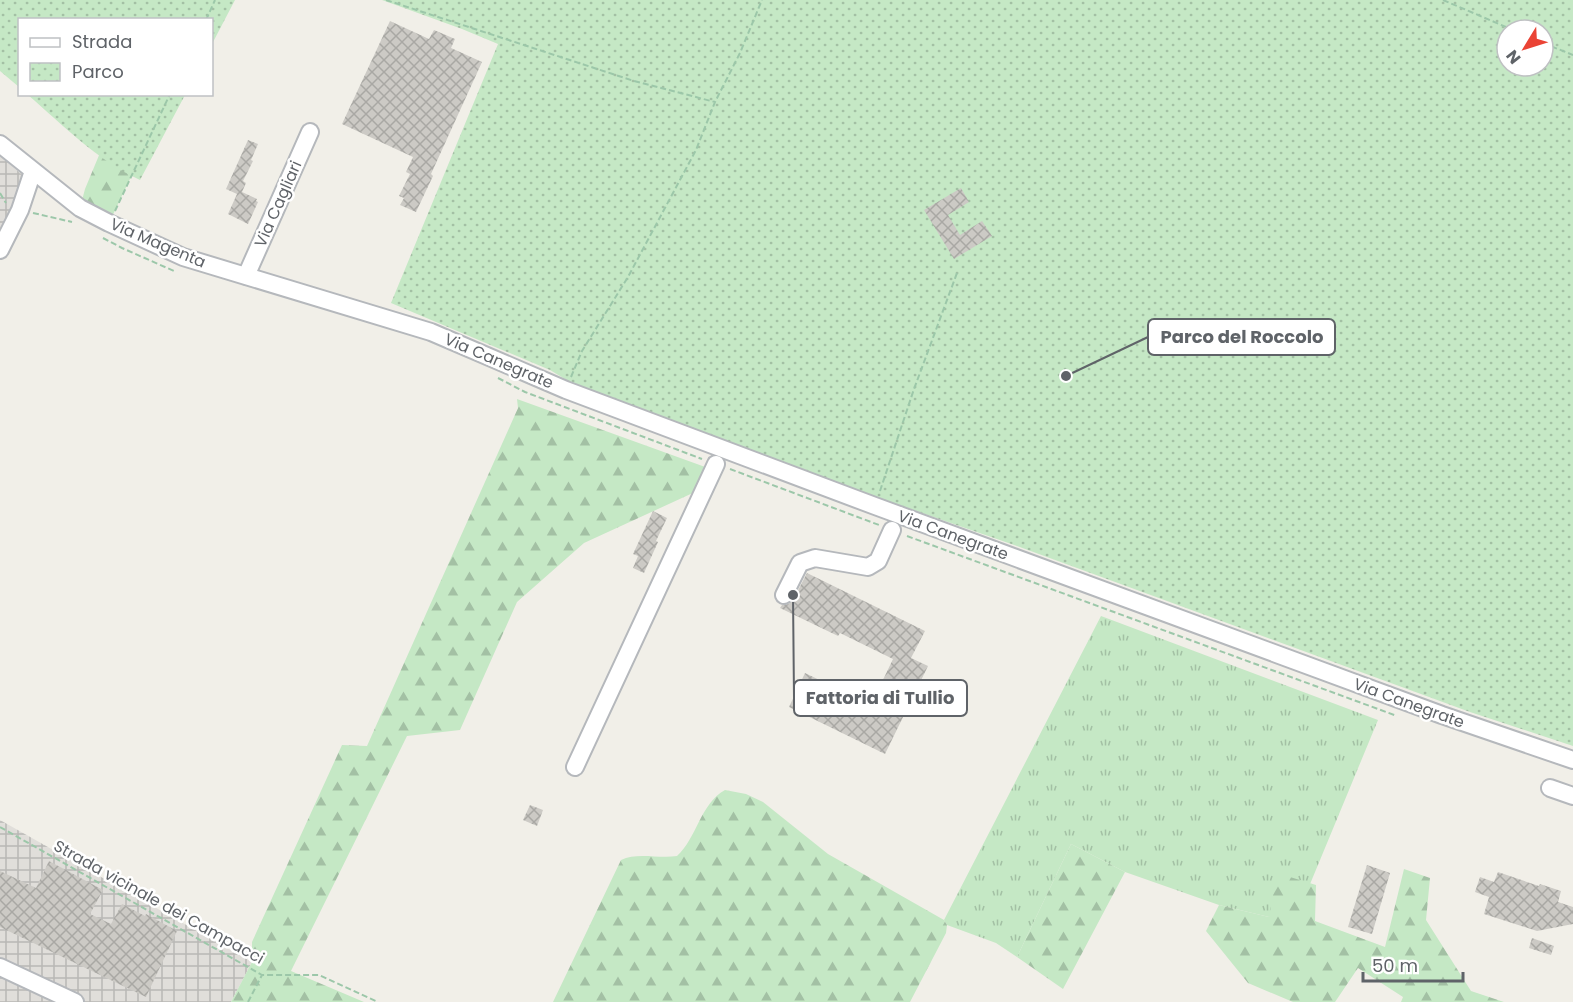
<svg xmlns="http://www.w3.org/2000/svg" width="1573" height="1002" font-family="Poppins,sans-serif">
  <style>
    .industrial { fill: url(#industrial-grid) }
    .grass { fill: url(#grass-tufts) }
    .forest { fill: url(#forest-firs) }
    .park { fill: url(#park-dots); fill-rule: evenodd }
    .building { fill: url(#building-cross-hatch) }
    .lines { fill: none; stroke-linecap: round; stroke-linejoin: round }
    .minor-casing { stroke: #b5b8bc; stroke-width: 20 }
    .path { stroke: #9cc7a9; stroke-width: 2; stroke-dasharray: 6 3; stroke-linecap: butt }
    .minor { stroke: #fff; stroke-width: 16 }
    .labels { text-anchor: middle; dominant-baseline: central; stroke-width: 5; stroke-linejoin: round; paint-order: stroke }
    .street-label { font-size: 16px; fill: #5f6368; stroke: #fff }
    .leader { fill: none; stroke: #5f6368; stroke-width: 2 }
    .callout-dot { fill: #5f6368; stroke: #fff; stroke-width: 2 }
    .callout { fill: #fff; stroke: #5f6368; stroke-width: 2 }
    .callout-label { font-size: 18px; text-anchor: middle; font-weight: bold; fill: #5f6368 }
  </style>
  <defs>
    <pattern id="industrial-grid" width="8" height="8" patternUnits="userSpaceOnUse" patternTransform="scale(1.5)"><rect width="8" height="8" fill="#e0deda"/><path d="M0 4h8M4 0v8" fill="none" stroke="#b9b8b5"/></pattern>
    <pattern id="grass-tufts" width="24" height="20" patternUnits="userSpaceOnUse" patternTransform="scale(1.5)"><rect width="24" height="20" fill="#c5e8c5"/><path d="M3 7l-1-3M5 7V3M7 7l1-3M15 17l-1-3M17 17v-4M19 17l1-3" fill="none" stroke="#a3c0a4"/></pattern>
    <pattern id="forest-firs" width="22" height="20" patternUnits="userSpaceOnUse" patternTransform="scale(1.5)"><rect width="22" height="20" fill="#c5e8c5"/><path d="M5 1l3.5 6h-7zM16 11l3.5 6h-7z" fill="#a3c0a4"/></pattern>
    <pattern id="park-dots" width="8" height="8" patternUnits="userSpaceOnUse" patternTransform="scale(1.5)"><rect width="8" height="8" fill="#c5e8c5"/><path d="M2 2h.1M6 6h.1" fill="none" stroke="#a3c0a4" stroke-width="1.8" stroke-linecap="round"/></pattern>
    <pattern id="building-cross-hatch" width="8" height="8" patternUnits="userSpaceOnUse" patternTransform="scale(1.5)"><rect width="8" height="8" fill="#cccac5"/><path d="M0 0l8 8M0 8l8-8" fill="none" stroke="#a9a8a4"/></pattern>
  </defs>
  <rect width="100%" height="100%" fill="#f1efe8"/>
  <!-- industrial -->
  <path class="industrial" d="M 0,156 L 26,178 L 0,231 Z
    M 0,820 L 252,962 L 231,1002 L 0,1002 Z"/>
  <!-- grass -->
  <path class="grass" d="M 1101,616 L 1378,720 L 1308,889 L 1269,917 L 1219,905 L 1125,872 L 1071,844 L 1017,957 L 996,943 L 947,925 L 944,920 Z"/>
  <!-- forest -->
  <path class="forest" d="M 124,95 L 170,95 L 109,223 L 80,208 L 85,189 Z
    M 517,399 L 708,468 L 695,492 L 584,543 L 517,602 L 460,730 L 407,736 L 291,971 L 364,1002 L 231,1002 L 252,962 L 252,942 L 342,745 L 367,746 L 518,408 Z
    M 725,790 L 746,794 L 763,802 L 828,854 L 944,920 L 947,925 L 946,933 L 910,1002 L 553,1002 L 621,860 C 637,852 659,859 677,856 C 697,838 700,804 725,790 Z
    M 1071,844 L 1125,872 L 1063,989 L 1017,957 Z
    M 1404,869 L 1430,878 L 1426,920 L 1471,991 L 1504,1002 L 1401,1002 L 1403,997 L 1358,968 L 1335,1002 L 1293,1002 L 1248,983 L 1206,931 L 1219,905 L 1269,917 L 1277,873 L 1316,885 L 1315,921 L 1385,947 Z"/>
  <!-- park -->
  <path class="park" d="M 0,0 L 235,0 L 212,44 L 212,20 L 20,20 L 19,87 L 0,71 Z
    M 382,0 L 1573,0 L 1573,746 L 1470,712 L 1017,546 L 850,488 L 570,382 L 550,370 L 391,303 L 498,44 L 462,29 ZM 1507,30 L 1543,30 L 1543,66 L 1507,66 Z
    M 28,95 L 185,95 L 140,180 C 97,160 64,126 28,95 Z"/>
  <!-- building -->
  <path class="building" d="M 390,21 L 429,39 L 434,30 L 455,39 L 451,48 L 482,62 L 431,174 L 433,176 L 416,212 L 400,205 L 404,198 L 399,196 L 410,174 L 406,172 L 413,157 L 342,124 Z
    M 248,140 L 258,144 L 251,160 L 253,161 L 243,181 L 246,183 L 242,192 L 257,199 L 256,201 L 258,202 L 248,224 L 228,214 L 237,194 L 226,189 Z
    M 961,188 L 969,202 L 948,215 L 960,235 L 982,221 L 992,236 L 954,259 L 924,210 Z
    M 653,511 L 667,518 L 656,541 L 658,542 L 644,573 L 633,568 L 638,556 L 633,554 Z
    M 807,573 L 925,631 L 911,658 L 928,666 L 885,754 L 789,707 L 805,673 L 871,705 L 893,659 L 840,633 L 838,636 L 780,608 L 782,605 L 789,604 L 793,600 Z
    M 530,805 L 543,810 L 537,826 L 523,820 Z
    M 49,861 L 103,890 L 90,914 L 111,924 L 122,904 L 145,916 L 146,914 L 177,931 L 146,997 L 0,927 L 0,871 L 36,888 Z
    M 1367,865 L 1390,873 L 1372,934 L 1348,927 Z
    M 1498,872 L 1539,886 L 1540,884 L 1561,891 L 1558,902 L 1573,907 L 1573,924 L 1537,931 L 1484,914 L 1489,897 L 1475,892 L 1480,877 L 1494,882 Z
    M 1532,938 L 1554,946 L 1551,955 L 1529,948 Z"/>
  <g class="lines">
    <!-- minor casing -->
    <g class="minor-casing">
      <path id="minor" d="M 0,144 L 80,208 L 109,223 L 183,257 L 431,332 L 566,390 L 875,506 L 1442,715 L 1573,760
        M 0,250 L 20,210 L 33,171
        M 246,276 L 310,132
        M 784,595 L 800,563 L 815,558 L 868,567 L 878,561 L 892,530
        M 575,767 L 716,464
        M 1550,788 L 1573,796
        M 0,967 L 75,1002"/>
    </g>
    <!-- path -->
    <path class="path" d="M 386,0 L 634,81 L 715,102
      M 1443,0 L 1513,30
      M 206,20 L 215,0
      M 1543,43 L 1573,55
      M 0,193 L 6,203
      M 115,211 L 170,94
      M 33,213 L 72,222
      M 103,238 L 122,248 L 174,271
      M 571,377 L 582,351 L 628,277 L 696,150 L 715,102 L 740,53 L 762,0
      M 498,378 L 525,392 L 702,459
      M 730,469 L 879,525
      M 880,491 L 914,389 L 957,273
      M 907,536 L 1397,716
      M 0,827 L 262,975 L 319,975 L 378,1002
      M 248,1002 L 262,975"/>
    <!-- minor -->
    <use href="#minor" class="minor"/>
  </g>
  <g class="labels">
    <!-- street labels -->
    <g class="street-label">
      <text transform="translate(278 204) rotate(-66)">Via Cagliari</text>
      <text transform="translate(158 243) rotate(23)">Via Magenta</text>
      <text transform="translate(499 361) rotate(23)">Via Canegrate</text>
      <text transform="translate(953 535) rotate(20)">Via Canegrate</text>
      <text transform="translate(1409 703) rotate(20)">Via Canegrate</text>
      <text transform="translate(159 902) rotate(29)">Strada vicinale dei Campacci</text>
    </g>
  </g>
  <!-- callouts -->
  <path class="leader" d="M1066 376L1148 337M793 595L794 698"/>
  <g class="callout-dot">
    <circle cx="1066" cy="376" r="6"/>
    <circle cx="793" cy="595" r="6"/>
  </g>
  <g class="callout">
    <rect x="1148" y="319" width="187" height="36" rx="6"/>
    <rect x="794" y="680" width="173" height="36" rx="6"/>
  </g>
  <g class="callout-label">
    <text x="1242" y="343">Parco del Roccolo</text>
    <text x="880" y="704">Fattoria di Tullio</text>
  </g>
  <!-- legend -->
  <rect x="18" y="18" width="195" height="78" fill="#ffffff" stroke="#bfc1c3" stroke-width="1.5"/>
  <rect x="30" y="38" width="30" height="9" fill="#ffffff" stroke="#bfc1c3" stroke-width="1.5"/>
  <text x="72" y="48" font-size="18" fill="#5f6368">Strada</text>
  <rect x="30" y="63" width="30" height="18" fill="url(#park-dots)" stroke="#bfc1c3" stroke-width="1.5"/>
  <text x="72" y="78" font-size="18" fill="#5f6368">Parco</text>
  <!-- north arrow -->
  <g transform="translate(1525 48) rotate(232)"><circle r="28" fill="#ffffff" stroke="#bfc1c3" stroke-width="1.5"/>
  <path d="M0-4.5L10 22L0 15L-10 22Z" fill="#ea4335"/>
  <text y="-9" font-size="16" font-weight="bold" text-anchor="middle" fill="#5f6368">N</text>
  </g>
  <!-- scale -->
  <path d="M1363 972v9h100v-9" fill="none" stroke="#5f6368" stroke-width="3"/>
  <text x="1372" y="972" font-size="18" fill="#5f6368" stroke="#ffffff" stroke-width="4.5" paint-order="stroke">50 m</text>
</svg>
